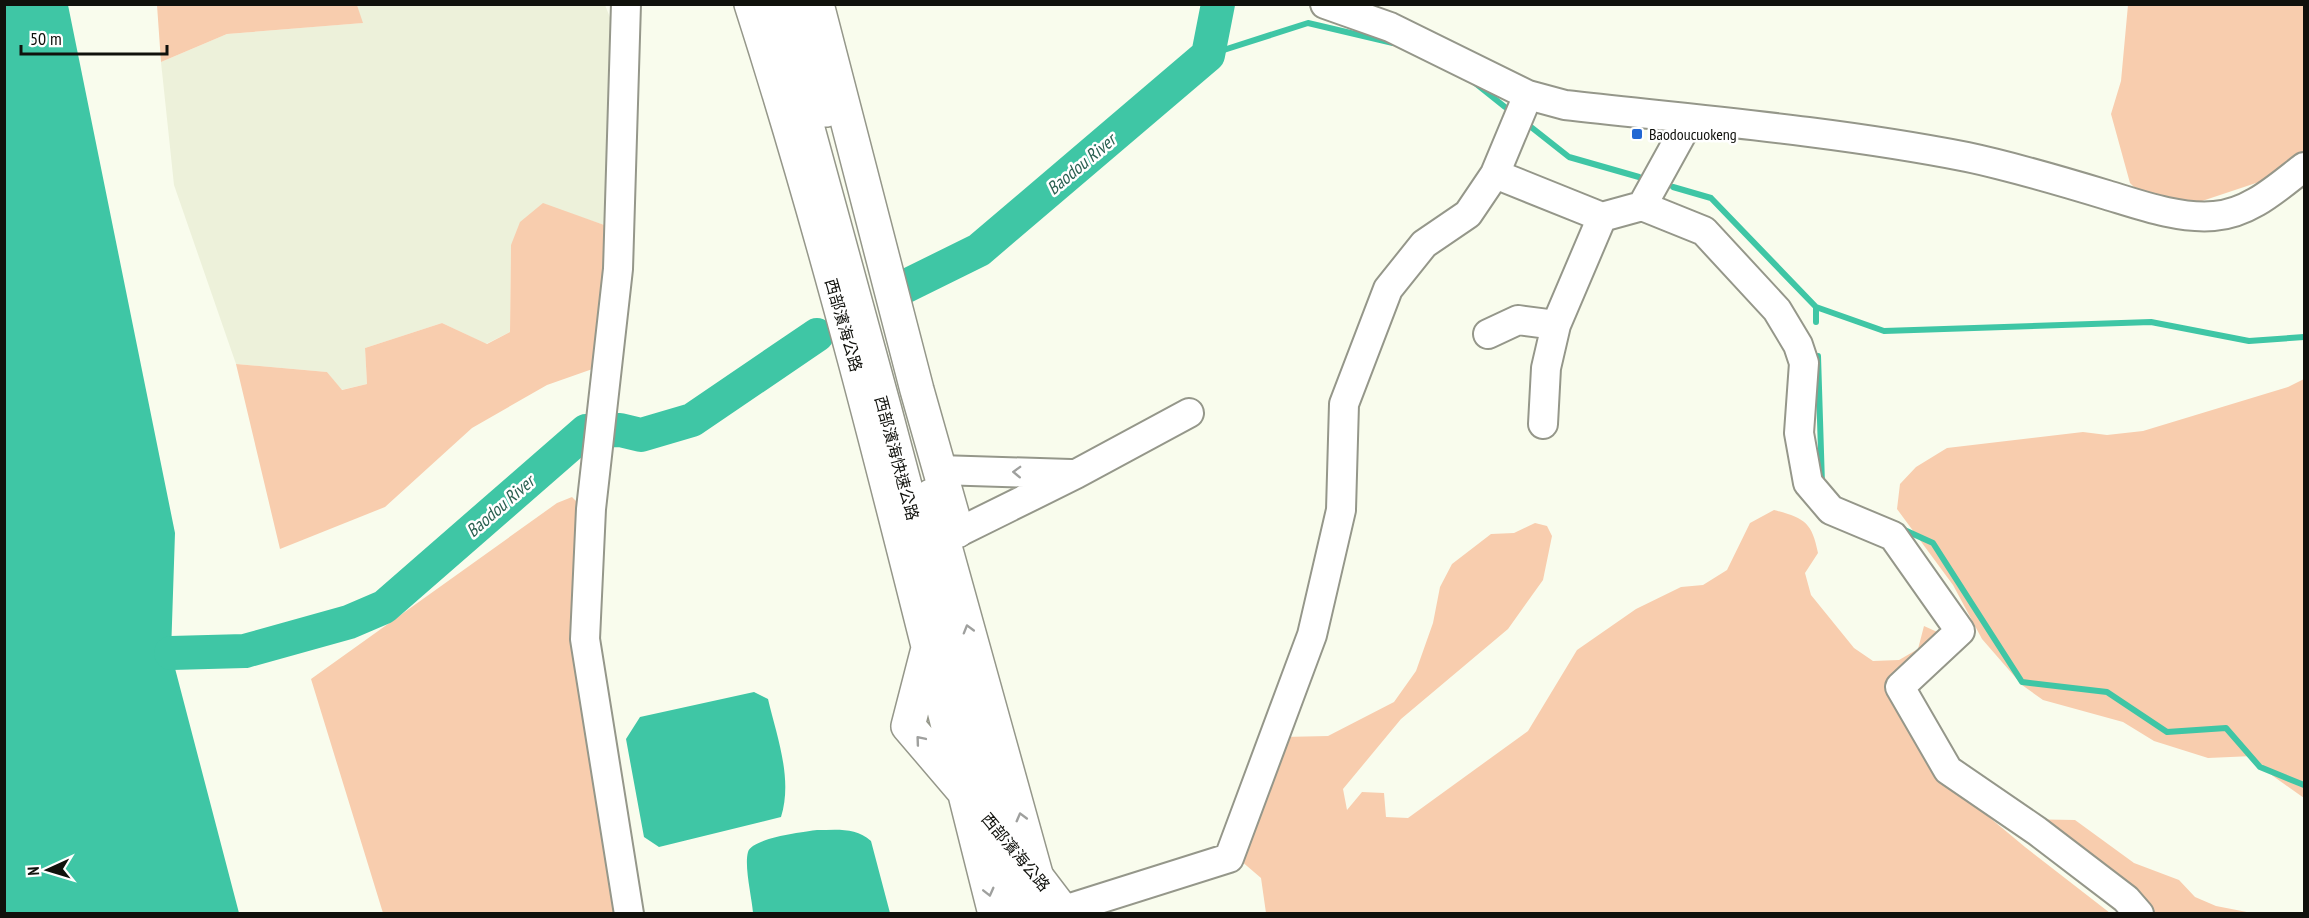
<svg xmlns="http://www.w3.org/2000/svg" width="2309" height="918" font-family="'PT Sans Narrow','Noto Sans TC',sans-serif">
  <style>
    .built { fill: #edf1da }
    .green { fill: #f8cdae }
    .water { fill: #3fc6a5 }
    .lines { fill: none; stroke-linecap: round; stroke-linejoin: round }
    .stream { stroke: #3fc6a5; stroke-width: 6 }
    .river { stroke: #3fc6a5; stroke-width: 34 }
    .minor-casing { stroke: #95978a; stroke-width: 32 }
    .major-casing { stroke: #95978a; stroke-width: 36 }
    .highway-casing { stroke: #95978a; stroke-width: 36 }
    .minor { stroke: #fff; stroke-width: 28 }
    .major { stroke: #fff; stroke-width: 33 }
    .highway { stroke: #fff; stroke-width: 33 }
    .oneway { stroke: #9fa09e }
    .poi-dot { fill: #2267d3; stroke: #fff; stroke-width: 2 }
    .labels { text-anchor: middle; dominant-baseline: central; stroke-width: 5; stroke-linejoin: round; paint-order: stroke }
    .poi-label { font-size: 16px; fill: #10110c; stroke: #fff; text-anchor: start }
    .street-label { font-size: 16px; fill: #10110c; stroke: #fff }
    .water-label { font-size: 18px; font-style: italic; fill: #2a6051; stroke: #fff }
  </style>
  <rect width="100%" height="100%" fill="#f9fced"/>
  <!-- built -->
  <path class="built" d="M 357,5 L 605,5 L 611,20 L 607,226 L 560,210 L 511,245 L 510,332 L 486,344 L 442,323 L 365,348 L 367,384 L 341,390 L 327,372 L 236,364 L 174,185 L 161,62 L 227,34 L 362,23 Z"/>
  <!-- green -->
  <path class="green" d="M 157,5 L 357,5 L 363,23 L 227,34 L 161,62 Z
    M 2128,5 L 2304,5 L 2304,157 L 2286,173 L 2190,205 L 2142,195 L 2130,183 L 2111,114 L 2121,81 Z
    M 543,203 L 607,226 L 601,366 L 547,385 L 472,428 L 385,507 L 280,549 L 236,364 L 327,372 L 342,390 L 367,384 L 365,348 L 442,323 L 487,344 L 510,332 L 511,245 L 520,222 Z
    M 2304,379 L 2304,798 L 2273,776 L 2253,756 L 2208,758 L 2154,741 L 2123,722 L 2043,700 L 2022,685 L 1982,639 L 1953,585 L 1897,509 L 1900,484 L 1916,467 L 1947,448 L 2083,432 L 2107,435 L 2143,431 L 2288,387 Z
    M 572,497 L 579,504 L 621,913 L 383,913 L 311,679 L 557,503 Z
    M 1774,510 C 1804,518 1812,522 1818,553 L 1805,573 L 1811,595 L 1854,648 L 1873,661 L 1899,660 L 1918,649 L 1924,626 L 1944,635 C 1943,666 1937,675 1910,691 L 1936,773 L 2025,847 L 2110,913 L 1266,913 L 1261,878 L 1240,860 L 1283,737 L 1328,736 L 1394,702 L 1416,671 L 1433,623 L 1440,587 L 1452,564 L 1491,534 L 1514,533 L 1535,523 L 1547,526 L 1552,536 L 1543,580 L 1508,629 L 1401,719 L 1343,789 L 1347,810 L 1362,792 L 1384,793 L 1386,817 L 1408,818 L 1528,731 L 1577,650 L 1636,609 L 1681,587 L 1703,585 L 1727,570 L 1750,523 Z
    M 2025,819 L 2075,820 L 2134,863 L 2179,880 L 2195,897 L 2216,906 L 2252,913 L 2150,913 Z"/>
  <!-- water -->
  <path class="water" d="M 5,4 L 68,5 L 175,533 L 171,653 L 239,913 L 5,913 Z
    M 754,692 L 768,699 C 777,737 793,779 781,817 L 659,847 L 644,837 L 626,739 L 640,717 Z
    M 817,830 C 837,830 856,827 871,841 L 890,913 L 753,913 C 752,898 744,866 748,852 C 752,838 803,832 817,830 Z"/>
  <g class="lines">
    <!-- stream -->
    <path class="stream" d="M 1208,55 L 1308,23 L 1393,43
      M 1475,83 L 1505,107
      M 1531,127 L 1569,157 L 1639,177
      M 1673,187 L 1711,198 L 1816,307 L 1884,331 L 2151,322 L 2249,341 L 2304,337
      M 1816,307 L 1816,322
      M 1818,356 L 1822,484
      M 1900,528 L 1933,543 L 2022,682 L 2107,692 L 2167,732 L 2226,728 L 2260,767 L 2304,785"/>
    <!-- river -->
    <path class="river" d="M 902,288 L 979,250 L 1208,55 L 1218,4
      M 171,653 L 245,651 L 349,622 L 384,607 L 586,431 L 620,430 L 641,435 L 692,420 L 817,335"/>
    <!-- minor casing -->
    <g class="minor-casing">
      <path id="minor" d="M 626,4 L 618,269 L 591,509 L 585,639 L 629,914
        M 1325,4 L 1390,27 L 1528,95 L 1565,105 C 1700,120 1834,131 1967,157 C 2014,167 2061,181 2107,195 C 2140,205 2179,219 2214,216 C 2249,214 2278,187 2304,167
        M 1495,174 L 1602,217 L 1642,206 L 1690,119
        M 1642,206 L 1704,231 L 1777,310 L 1798,345 L 1804,363 L 1799,433 L 1808,483 L 1831,510 L 1893,536 L 1960,631 L 1900,687 L 1948,770 L 2037,831 L 2126,899 L 2139,914
        M 1488,334 L 1518,320 L 1556,325 L 1602,217
        M 1543,424 L 1546,368 L 1556,325
        M 939,470 L 1071,474
        M 957,533 L 1076,474 L 1189,413
        M 1064,910 L 1229,858 L 1312,635 L 1341,510 L 1344,404 L 1388,289 L 1424,244 L 1468,214 L 1495,174 L 1528,95"/>
    </g>
    <!-- major casing -->
    <g class="major-casing">
      <path id="major" d="M 751,4 C 847,303 918,610 995,914
        M 817,4 L 917,390 L 957,531
        M 941,598 L 908,726 L 1001,835
        M 1033,872 L 1065,914"/>
    </g>
    <!-- highway casing -->
    <g class="highway-casing">
      <path id="highway" d="M 770,4 L 793,74 L 883,403 L 1019,914
        M 799,4 L 826,110
        M 931,496 L 1047,914"/>
    </g>
    <!-- minor -->
    <use href="#minor" class="minor"/>
    <!-- major -->
    <use href="#major" class="major"/>
    <!-- highway -->
    <use href="#highway" class="highway"/>
  </g>
  <!-- one-way arrows -->
  <defs><path id="oneway-chevron" d="M-2-3.5L2.5 0L-2 3.5" fill="none" stroke-width="1.6" stroke-linecap="round" stroke-linejoin="round" transform="scale(1.5)"/></defs>
  <g class="oneway">
    <use href="#oneway-chevron" transform="translate(1017 472) rotate(-178)"/>
    <use href="#oneway-chevron" transform="translate(968 629) rotate(-106)"/>
    <use href="#oneway-chevron" transform="translate(920 740) rotate(-130)"/>
    <use href="#oneway-chevron" transform="translate(1021 817) rotate(-105)"/>
    <use href="#oneway-chevron" transform="translate(989 892) rotate(76)"/>
  </g>
  <!-- markers -->
  <rect class="poi-dot" x="1631" y="128" width="12" height="12" rx="3"/>
  <g class="labels">
    <!-- poi labels -->
    <g class="poi-label">
      <text x="1649" y="134">Baodoucuokeng</text>
    </g>
    <!-- street labels -->
    <g class="street-label">
      <text transform="translate(844 325) rotate(74)">西部濱海公路</text>
      <text transform="translate(897 458) rotate(75)">西部濱海快速公路</text>
      <text transform="translate(1016 852) rotate(50)">西部濱海公路</text>
    </g>
    <!-- water labels -->
    <g class="water-label">
      <text transform="translate(1081 164) rotate(-40)">Baodou River</text>
      <text transform="translate(500 506) rotate(-41)">Baodou River</text>
    </g>
  </g>
  <!-- border -->
  <rect width="2309" height="918" fill="none" stroke="#10110c" stroke-width="12"/>
  <!-- north arrow -->
  <g transform="translate(48 870) rotate(266)" stroke="#ffffff" stroke-width="4.5" paint-order="stroke">
  <path d="M0-4.5L10 22L0 15L-10 22Z" fill="#10110c"/>
  <text y="-9" font-size="16" font-weight="bold" text-anchor="middle" fill="#10110c">N</text>
  </g>
  <!-- scale -->
  <path d="M21 45v9h146v-9" fill="none" stroke="#10110c" stroke-width="3"/>
  <text x="30" y="45" font-size="18" fill="#10110c" stroke="#ffffff" stroke-width="4.5" paint-order="stroke">50 m</text>
</svg>
